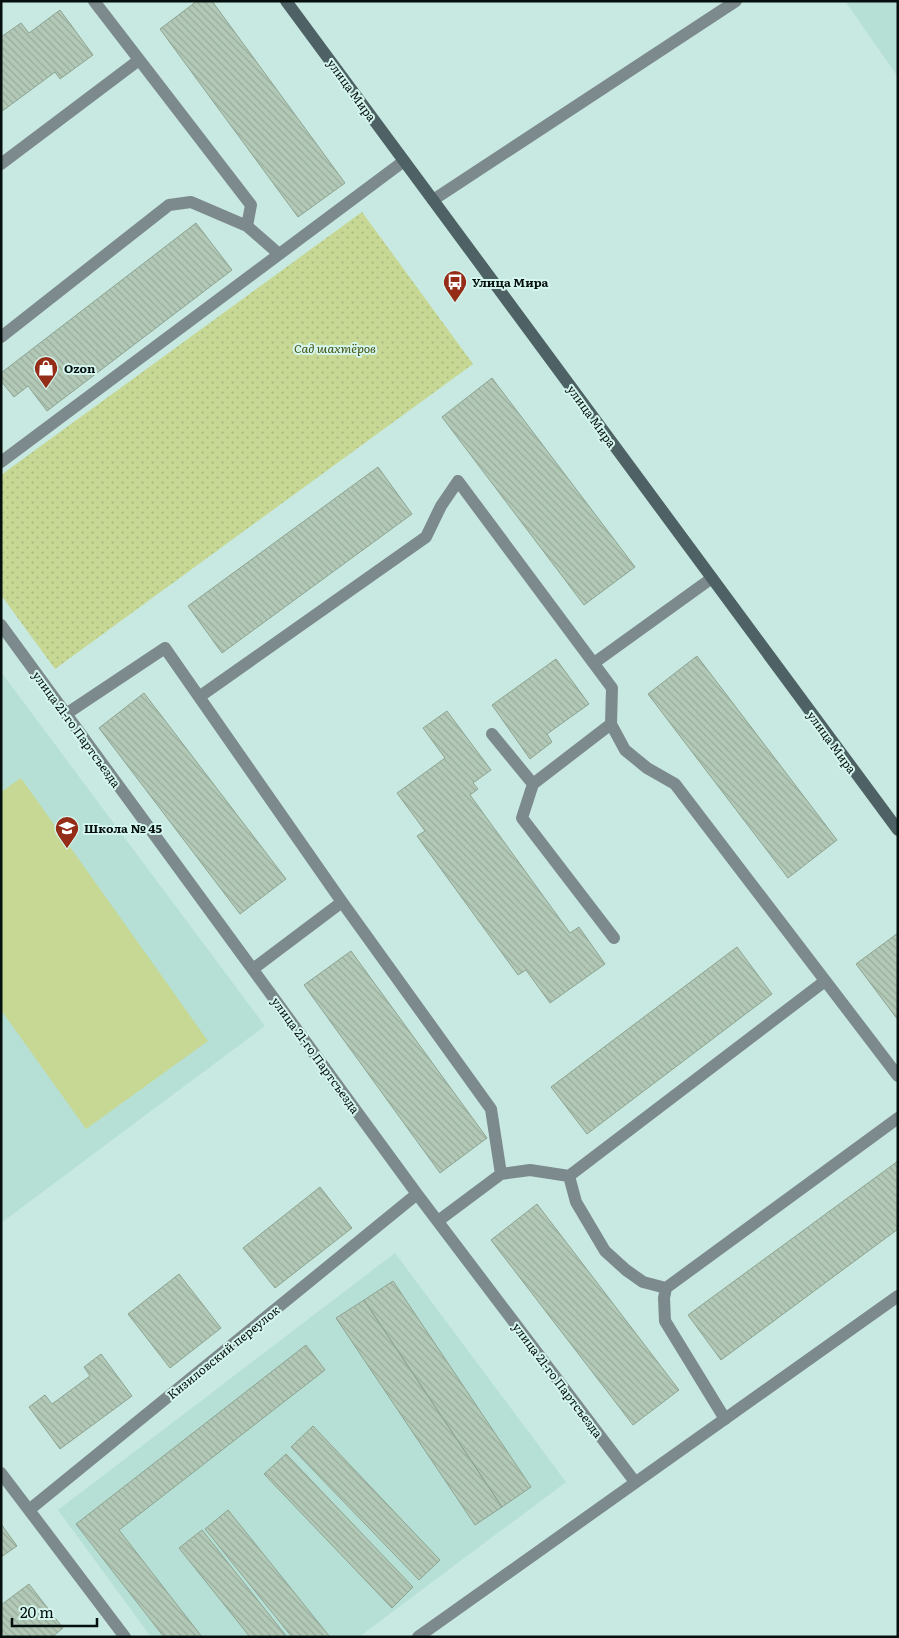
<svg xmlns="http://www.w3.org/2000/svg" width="899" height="1638" font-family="Literata,serif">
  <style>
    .built { fill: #b6e0d6 }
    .park { fill: url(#park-dots) }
    .pitch { fill: #c6d894 }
    .building { fill: url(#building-back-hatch); stroke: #8ea492 }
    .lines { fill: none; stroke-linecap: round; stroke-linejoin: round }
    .lane { stroke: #7d8a8d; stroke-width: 12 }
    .street { stroke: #7d8a8d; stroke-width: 12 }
    .secondary { stroke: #4e6265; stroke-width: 12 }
    .labels { text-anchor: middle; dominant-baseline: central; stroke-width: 4; stroke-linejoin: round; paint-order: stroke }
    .street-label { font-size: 12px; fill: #050f0d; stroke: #d5f6ee }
    .poi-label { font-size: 12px; font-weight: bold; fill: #050f0d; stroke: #d5f6ee; text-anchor: start }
    .park-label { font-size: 12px; font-style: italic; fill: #465414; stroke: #d5f6ee }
  </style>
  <defs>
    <pattern id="park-dots" width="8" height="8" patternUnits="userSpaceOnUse" patternTransform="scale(1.25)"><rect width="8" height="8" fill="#c6d894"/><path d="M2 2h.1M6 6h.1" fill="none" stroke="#a9b87e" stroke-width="1.8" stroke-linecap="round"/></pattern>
    <pattern id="building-back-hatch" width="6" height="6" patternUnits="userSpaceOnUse" patternTransform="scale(1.25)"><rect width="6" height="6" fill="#b3c9b7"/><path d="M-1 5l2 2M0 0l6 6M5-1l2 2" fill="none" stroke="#98ab9c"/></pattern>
  </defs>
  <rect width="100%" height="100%" fill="#c8e9e1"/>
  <!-- built -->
  <path class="built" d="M 845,1 L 898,1 L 898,77 Z
    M 1,672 L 265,1026 L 1,1223 Z
    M 395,1253 L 566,1482 L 359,1637 L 151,1637 L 58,1510 Z"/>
  <!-- park -->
  <path class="park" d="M 362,212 L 473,364 L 55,669 L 1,595 L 1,475 Z"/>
  <!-- pitch -->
  <path class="pitch" d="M 21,778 L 208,1041 L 86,1129 L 1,1010 L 1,792 Z"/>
  <!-- building -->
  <path class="building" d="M 197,1 L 212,1 L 345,183 L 298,217 L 160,29 Z
    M 60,10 L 93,55 L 60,79 L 55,72 L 1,112 L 1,37 L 21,23 L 29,33 Z
    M 196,223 L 232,270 L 47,411 L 28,386 L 14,397 L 1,381 L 1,373 Z
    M 492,378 L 635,567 L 584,605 L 442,417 Z
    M 378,467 L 412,514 L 222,653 L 188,606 Z
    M 697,656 L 837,840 L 788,878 L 648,694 Z
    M 556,659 L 589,704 L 547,734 L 552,742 L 530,759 L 492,705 Z
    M 144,693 L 286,879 L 240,914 L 99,728 Z
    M 447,711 L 491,770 L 473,783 L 478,789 L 470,795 L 570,933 L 579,927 L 605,964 L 550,1003 L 526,970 L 518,975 L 417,836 L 425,831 L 397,793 L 445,758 L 423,728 Z
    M 898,933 L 898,1020 L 856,964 Z
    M 737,947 L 772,994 L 587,1134 L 551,1087 Z
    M 351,951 L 487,1138 L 440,1173 L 304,985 Z
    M 898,1161 L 898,1229 L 721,1360 L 688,1315 Z
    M 320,1187 L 352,1228 L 275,1288 L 243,1248 Z
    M 537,1204 L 679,1390 L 633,1425 L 491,1240 Z
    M 179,1274 L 221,1328 L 170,1368 L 128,1314 Z
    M 393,1281 L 531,1487 L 502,1507 L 364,1300 Z
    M 364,1300 L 502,1507 L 475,1525 L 336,1318 Z
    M 306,1345 L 325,1370 L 119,1530 L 202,1637 L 164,1637 L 76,1524 Z
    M 101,1354 L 132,1396 L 60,1449 L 29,1407 L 45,1395 L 52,1404 L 90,1376 L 84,1367 Z
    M 313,1426 L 440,1560 L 419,1580 L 291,1447 Z
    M 286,1454 L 413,1587 L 392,1608 L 264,1474 Z
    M 228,1510 L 330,1637 L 292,1637 L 205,1529 Z
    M 1,1524 L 17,1546 L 1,1557 Z
    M 202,1530 L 287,1637 L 250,1637 L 179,1548 Z
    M 29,1584 L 63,1628 L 52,1637 L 1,1637 L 1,1605 Z"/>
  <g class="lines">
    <!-- lane -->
    <path class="lane" d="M 94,1 L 251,205 L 247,226
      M 1,164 L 139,60
      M 433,200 L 736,1
      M 1,337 L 169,205 L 191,202 L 247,226 L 279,254
      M 1,462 L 404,161
      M 594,663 L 712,578
      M 199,697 L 426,537 L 441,506 L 458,481 L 612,688 L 611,724 L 625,750 L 647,768 L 675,784 L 898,1076
      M 66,714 L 165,648 L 342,902 L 491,1109 L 501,1174
      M 492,734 L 533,784 L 611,724
      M 533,784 L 522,818 L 614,938
      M 253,969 L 342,902
      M 569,1176 L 825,981
      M 438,1221 L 501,1174 L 530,1170 L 569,1176 L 576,1202 L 605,1251 L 626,1270 L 643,1282 L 666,1288 L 664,1298 L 665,1321 L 725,1419
      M 666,1288 L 898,1118"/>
    <!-- street -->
    <path class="street" d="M 1,625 L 417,1194 L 635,1482
      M 1,1473 L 125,1637
      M 29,1510 L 417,1194
      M 418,1637 L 898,1296"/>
    <!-- secondary -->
    <path class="secondary" d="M 286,1 L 898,830"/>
  </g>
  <!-- icons -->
  <defs>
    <g id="bus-pin" transform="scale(1.25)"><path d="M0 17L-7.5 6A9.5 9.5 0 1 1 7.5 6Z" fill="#952c18" stroke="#d5f6ee"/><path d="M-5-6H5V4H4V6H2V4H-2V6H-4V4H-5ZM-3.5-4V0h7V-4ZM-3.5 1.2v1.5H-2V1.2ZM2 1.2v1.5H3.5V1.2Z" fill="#fff"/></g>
    <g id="shop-pin" transform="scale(1.25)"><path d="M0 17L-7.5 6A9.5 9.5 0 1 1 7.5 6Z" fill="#952c18" stroke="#d5f6ee"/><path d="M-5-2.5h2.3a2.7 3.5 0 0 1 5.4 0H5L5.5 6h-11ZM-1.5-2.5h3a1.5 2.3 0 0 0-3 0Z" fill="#fff"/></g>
    <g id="school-pin" transform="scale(1.25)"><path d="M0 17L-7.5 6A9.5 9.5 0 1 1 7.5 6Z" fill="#952c18" stroke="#d5f6ee"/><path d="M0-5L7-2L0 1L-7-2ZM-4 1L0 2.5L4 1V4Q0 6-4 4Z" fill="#fff"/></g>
  </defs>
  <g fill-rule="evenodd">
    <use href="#bus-pin" x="455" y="282"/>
    <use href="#shop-pin" x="46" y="368"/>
    <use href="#school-pin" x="67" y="828"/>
  </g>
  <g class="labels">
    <!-- street labels -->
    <g class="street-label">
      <text transform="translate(352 90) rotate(54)">улица Мира</text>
      <text transform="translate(592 416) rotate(54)">улица Мира</text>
      <text transform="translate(77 729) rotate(54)">улица 21-го Партсъезда</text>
      <text transform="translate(832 742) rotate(54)">улица Мира</text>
      <text transform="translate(316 1055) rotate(54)">улица 21-го Партсъезда</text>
      <text transform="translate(223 1352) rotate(-39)">Кизиловский переулок</text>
      <text transform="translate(558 1380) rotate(53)">улица 21-го Партсъезда</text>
    </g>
    <!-- poi labels -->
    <g class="poi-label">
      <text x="472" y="282">Улица Мира</text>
      <text x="64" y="368">Ozon</text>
      <text x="84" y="828">Школа № 45</text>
    </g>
    <!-- park labels -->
    <g class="park-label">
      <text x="335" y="348">Сад шахтёров</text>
    </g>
  </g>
  <!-- border -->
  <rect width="899" height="1638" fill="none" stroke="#050f0d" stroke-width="5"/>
  <!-- scale -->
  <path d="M12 1618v8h85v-8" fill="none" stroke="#050f0d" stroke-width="2.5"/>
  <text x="20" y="1618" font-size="15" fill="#050f0d" stroke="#d5f6ee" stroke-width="4" paint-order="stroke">20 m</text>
</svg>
